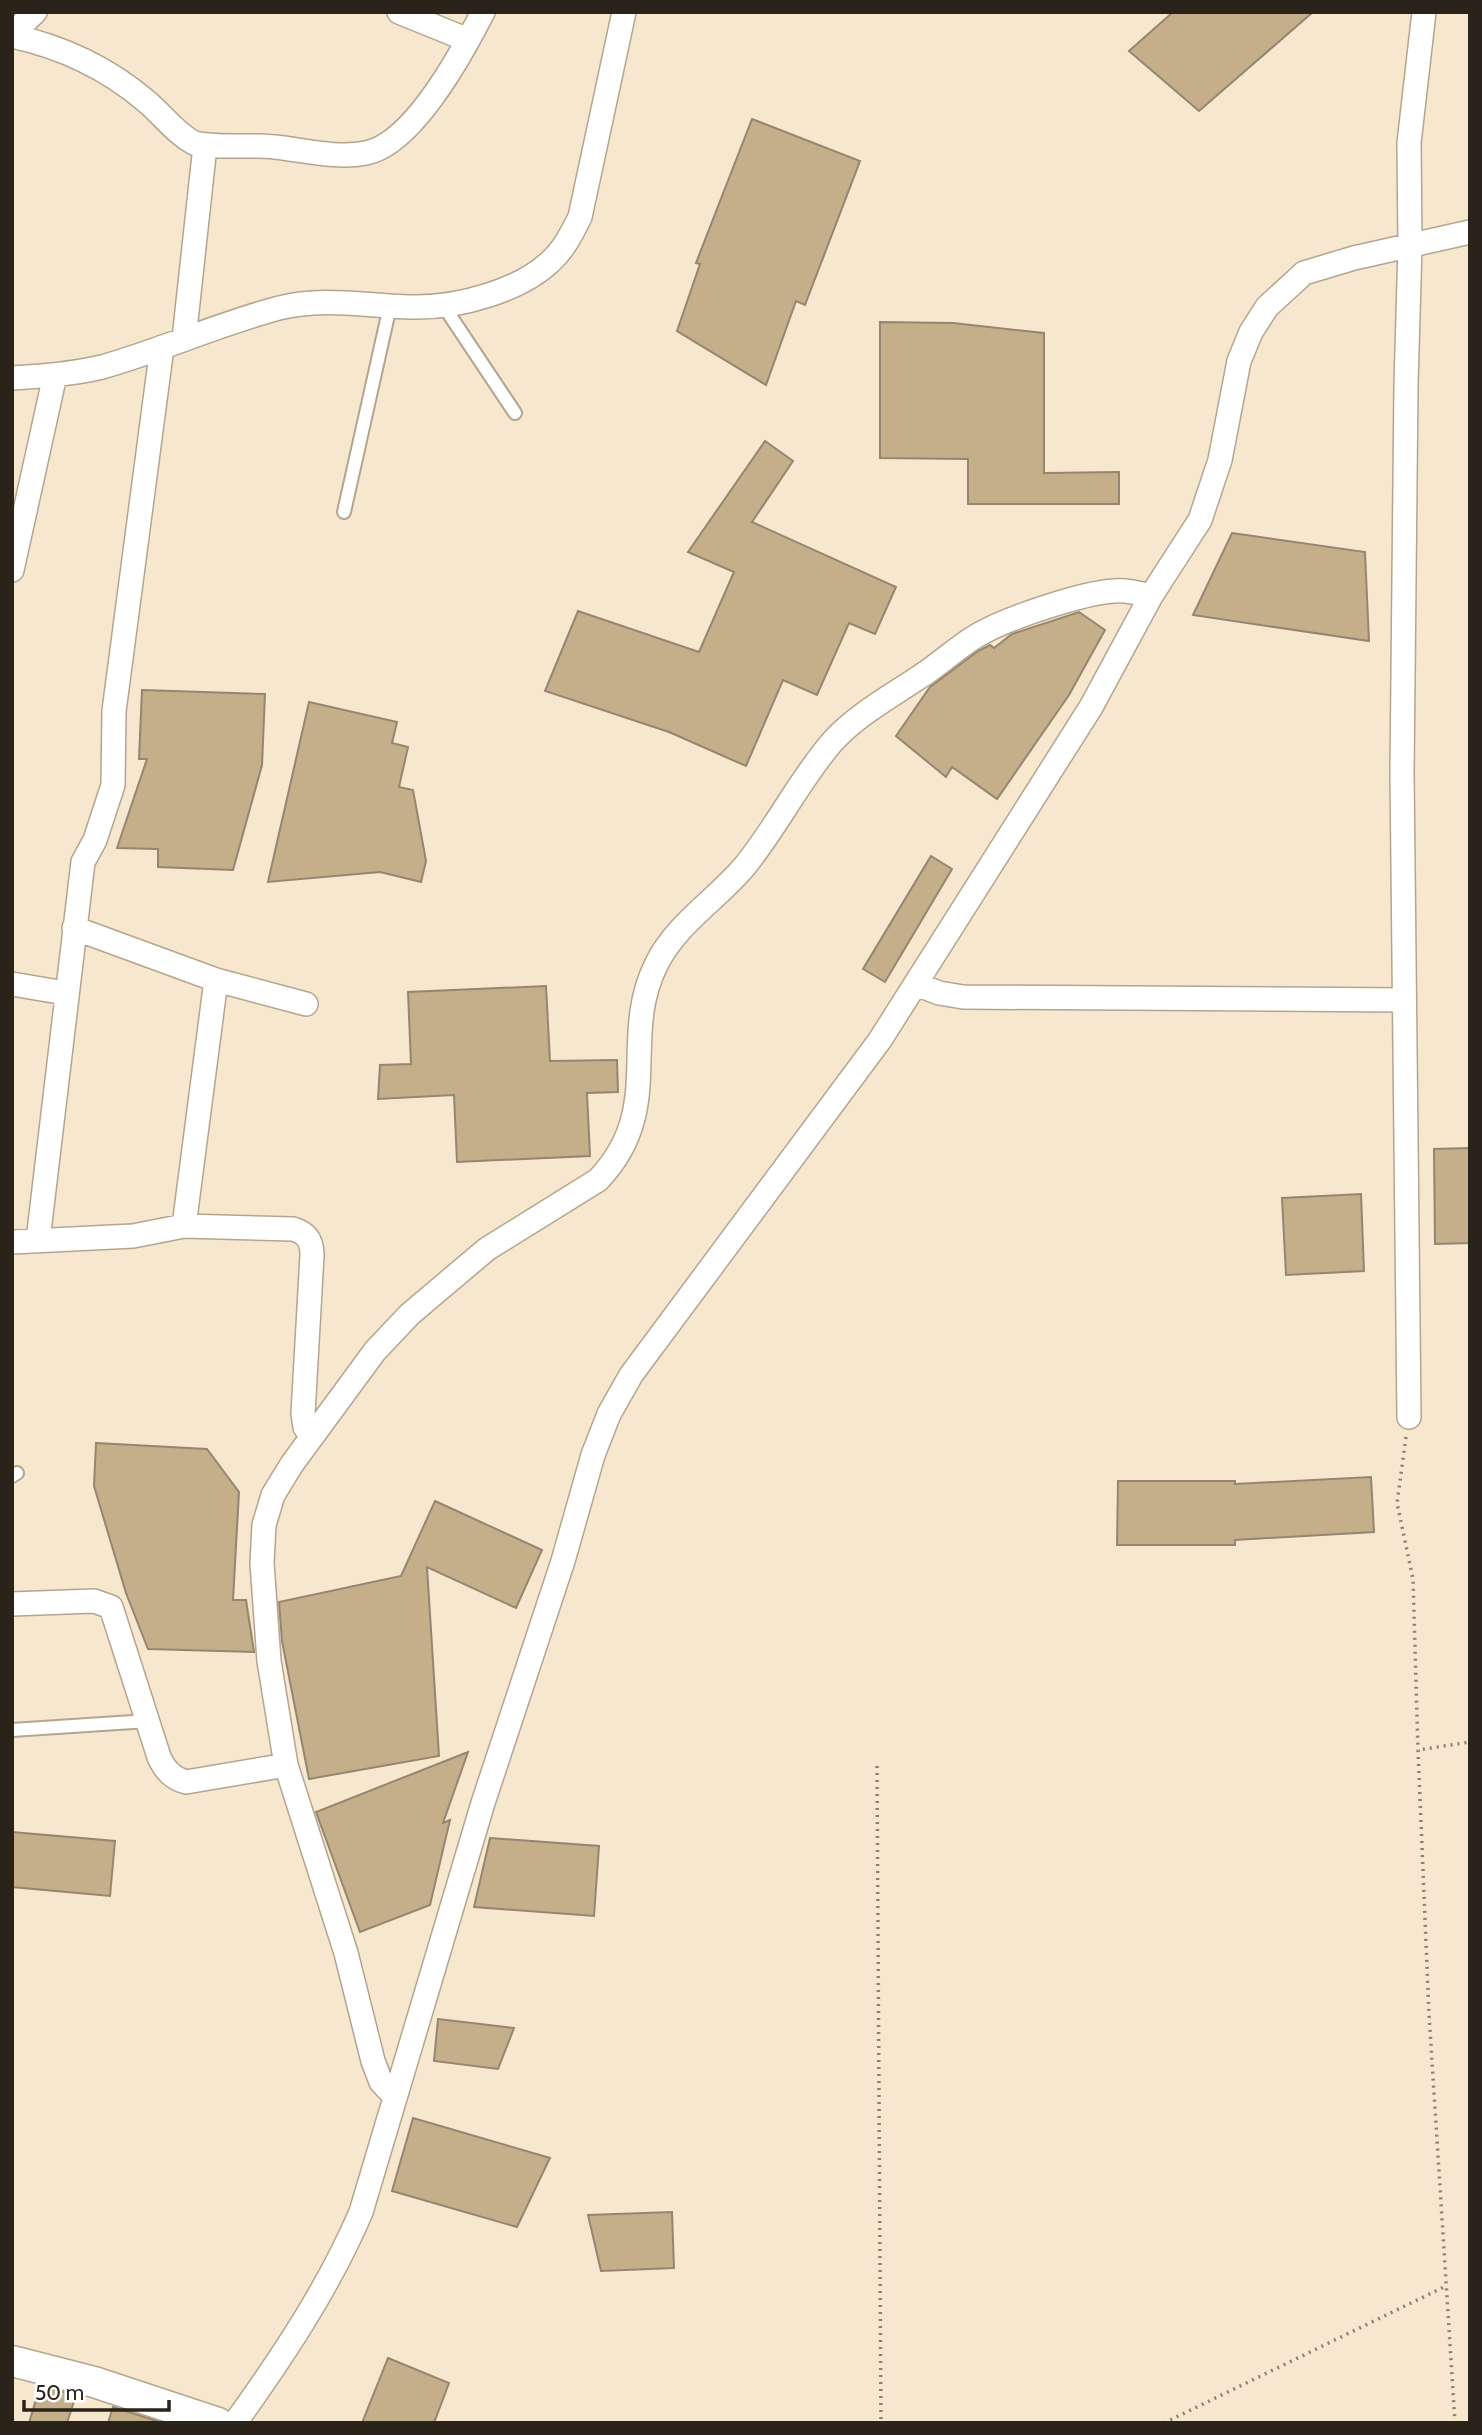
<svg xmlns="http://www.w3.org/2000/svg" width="1482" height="2435" font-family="Cabin,sans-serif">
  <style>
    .building { fill: #c5ae8a; stroke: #94866f; stroke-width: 2 }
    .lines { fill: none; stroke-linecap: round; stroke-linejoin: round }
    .service-casing { stroke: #b4a58e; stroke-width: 16 }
    .minor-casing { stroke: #b4a58e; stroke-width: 26 }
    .tertiary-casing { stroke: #b4a58e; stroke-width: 33 }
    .path { stroke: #8b8170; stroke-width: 3.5; stroke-dasharray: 2 5; stroke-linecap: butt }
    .service { stroke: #fff; stroke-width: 12 }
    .minor { stroke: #fff; stroke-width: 23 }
    .tertiary { stroke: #fff; stroke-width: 30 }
  </style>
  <rect width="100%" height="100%" fill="#f7e7cf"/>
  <!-- building -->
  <path class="building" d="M 1173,12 L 1313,12 L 1199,111 L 1129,51 Z
    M 752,119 L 860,161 L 805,305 L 796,301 L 766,385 L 677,331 L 700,264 L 696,263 Z
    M 880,322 L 953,323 L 1044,333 L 1044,473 L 1119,472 L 1119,504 L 968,504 L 968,459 L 880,458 Z
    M 765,441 L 793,461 L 752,522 L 896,587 L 875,634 L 849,623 L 817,695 L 783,680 L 746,766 L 669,732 L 545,691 L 578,611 L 699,652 L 734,572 L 688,552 Z
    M 1232,533 L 1365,552 L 1369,641 L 1193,615 Z
    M 1079,612 L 1105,630 L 1069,695 L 997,799 L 952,767 L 946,777 L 896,736 L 930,687 L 978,651 L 990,645 L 994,648 L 1012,634 Z
    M 142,690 L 265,694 L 262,765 L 233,870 L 158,867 L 158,849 L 117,848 L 147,759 L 139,759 Z
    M 309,702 L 397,722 L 392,743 L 408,747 L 399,787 L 413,790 L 426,861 L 421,882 L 380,872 L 268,882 Z
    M 931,856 L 952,869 L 885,982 L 863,969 Z
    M 546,986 L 550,1061 L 617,1060 L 618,1092 L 587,1093 L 590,1156 L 457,1162 L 454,1095 L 378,1099 L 380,1065 L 411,1064 L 408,992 Z
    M 1470,1148 L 1470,1243 L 1435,1244 L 1434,1149 Z
    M 1361,1194 L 1364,1271 L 1286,1275 L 1282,1198 Z
    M 96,1443 L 207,1449 L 239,1492 L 233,1600 L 246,1600 L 254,1652 L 148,1649 L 126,1593 L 94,1486 Z
    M 1371,1477 L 1374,1532 L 1235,1540 L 1235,1545 L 1117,1545 L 1118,1481 L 1235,1481 L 1235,1484 Z
    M 435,1501 L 542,1550 L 516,1608 L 427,1567 L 439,1756 L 309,1779 L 282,1641 L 279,1602 L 401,1576 Z
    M 468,1752 L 443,1823 L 450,1820 L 430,1905 L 360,1932 L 316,1812 Z
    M 12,1832 L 115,1841 L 110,1896 L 12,1887 Z
    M 490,1838 L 599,1846 L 594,1916 L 474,1907 Z
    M 438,2019 L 514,2028 L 498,2069 L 434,2061 Z
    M 413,2118 L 550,2158 L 517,2227 L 392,2191 Z
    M 672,2212 L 674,2268 L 601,2271 L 588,2215 Z
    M 388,2358 L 449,2383 L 434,2423 L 362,2423 Z
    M 40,2386 L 76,2395 L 67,2423 L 29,2423 Z
    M 113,2407 L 160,2422 L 160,2423 L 108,2423 Z"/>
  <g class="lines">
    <!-- service casing -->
    <g class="service-casing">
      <path id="service" d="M 443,305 L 515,413
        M 344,512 L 390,306
        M 12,1476 L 17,1473
        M 12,1730 L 148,1721"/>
    </g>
    <!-- minor casing -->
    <g class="minor-casing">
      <path id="minor" d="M 399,12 L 468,40
        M 12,34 L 35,12
        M 12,36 C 63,47 106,67 146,101 C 163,115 175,133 194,143 C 220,149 248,144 275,147 C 304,150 337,159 366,153 C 413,144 462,53 483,12
        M 184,339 L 205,146
        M 12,378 C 42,376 73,374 102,367 C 162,350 219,324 279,308 C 325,296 371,307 417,307 C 459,307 520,291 551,261 C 564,249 572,233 580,217 L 624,12
        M 12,570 L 55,375
        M 74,928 L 216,980 L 306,1004
        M 12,984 L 65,993
        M 916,984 L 939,993 L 963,997 L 1403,1000
        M 184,1226 L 216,980
        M 38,1240 L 83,862 L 95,840 L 113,785 L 114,711 L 162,347
        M 12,1242 L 133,1236 L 184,1226 L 293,1229 C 307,1233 312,1241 312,1255 L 303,1414 L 305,1427 L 311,1437
        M 1409,1417 L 1402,773 L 1406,385 L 1410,246 L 1409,143 L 1424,12
        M 12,1604 L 94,1601 L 111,1607 L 159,1757 C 165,1770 172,1778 186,1782 L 286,1765
        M 395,2097 L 381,2082 L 373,2061 L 346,1953 L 286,1765 L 269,1661 L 262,1563 L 264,1525 L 273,1495 L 292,1464 L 375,1351 L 410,1314 L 487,1249 L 598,1180 C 666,1109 619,1040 656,965 C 675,925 716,900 744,867 C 777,827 799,780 833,741 C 857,715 888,698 918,678 C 939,665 957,647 978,635 C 1007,618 1082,593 1114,591 C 1127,590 1139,593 1151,596
        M 235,2423 C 283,2356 329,2287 361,2212 L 483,1803 L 563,1561 L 593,1455 L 609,1414 L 631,1375 L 880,1040 L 1091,707 L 1151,596 L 1200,520 L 1220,460 L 1239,361 L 1251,332 L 1267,307 L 1304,273 L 1354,258 L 1470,232"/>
    </g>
    <!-- tertiary casing -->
    <g class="tertiary-casing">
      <path id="tertiary" d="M 12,2361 L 94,2382 L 218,2423"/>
    </g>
    <!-- path -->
    <path class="path" d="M 1406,1437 L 1397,1503 L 1413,1579 L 1418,1750
      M 877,1766 L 881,2423
      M 1164,2423 L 1446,2286
      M 1455,2423 L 1429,2014 L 1418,1750 L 1470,1742"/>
    <!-- service -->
    <use href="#service" class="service"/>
    <!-- minor -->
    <use href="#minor" class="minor"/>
    <!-- tertiary -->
    <use href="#tertiary" class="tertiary"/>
  </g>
  <!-- border -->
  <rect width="1482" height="2435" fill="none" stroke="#29231a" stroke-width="28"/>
  <!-- scale -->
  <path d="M24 2400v10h145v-10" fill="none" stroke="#29231a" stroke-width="3.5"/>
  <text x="35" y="2400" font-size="21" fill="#29231a" stroke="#ffffff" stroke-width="5" paint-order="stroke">50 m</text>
</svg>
